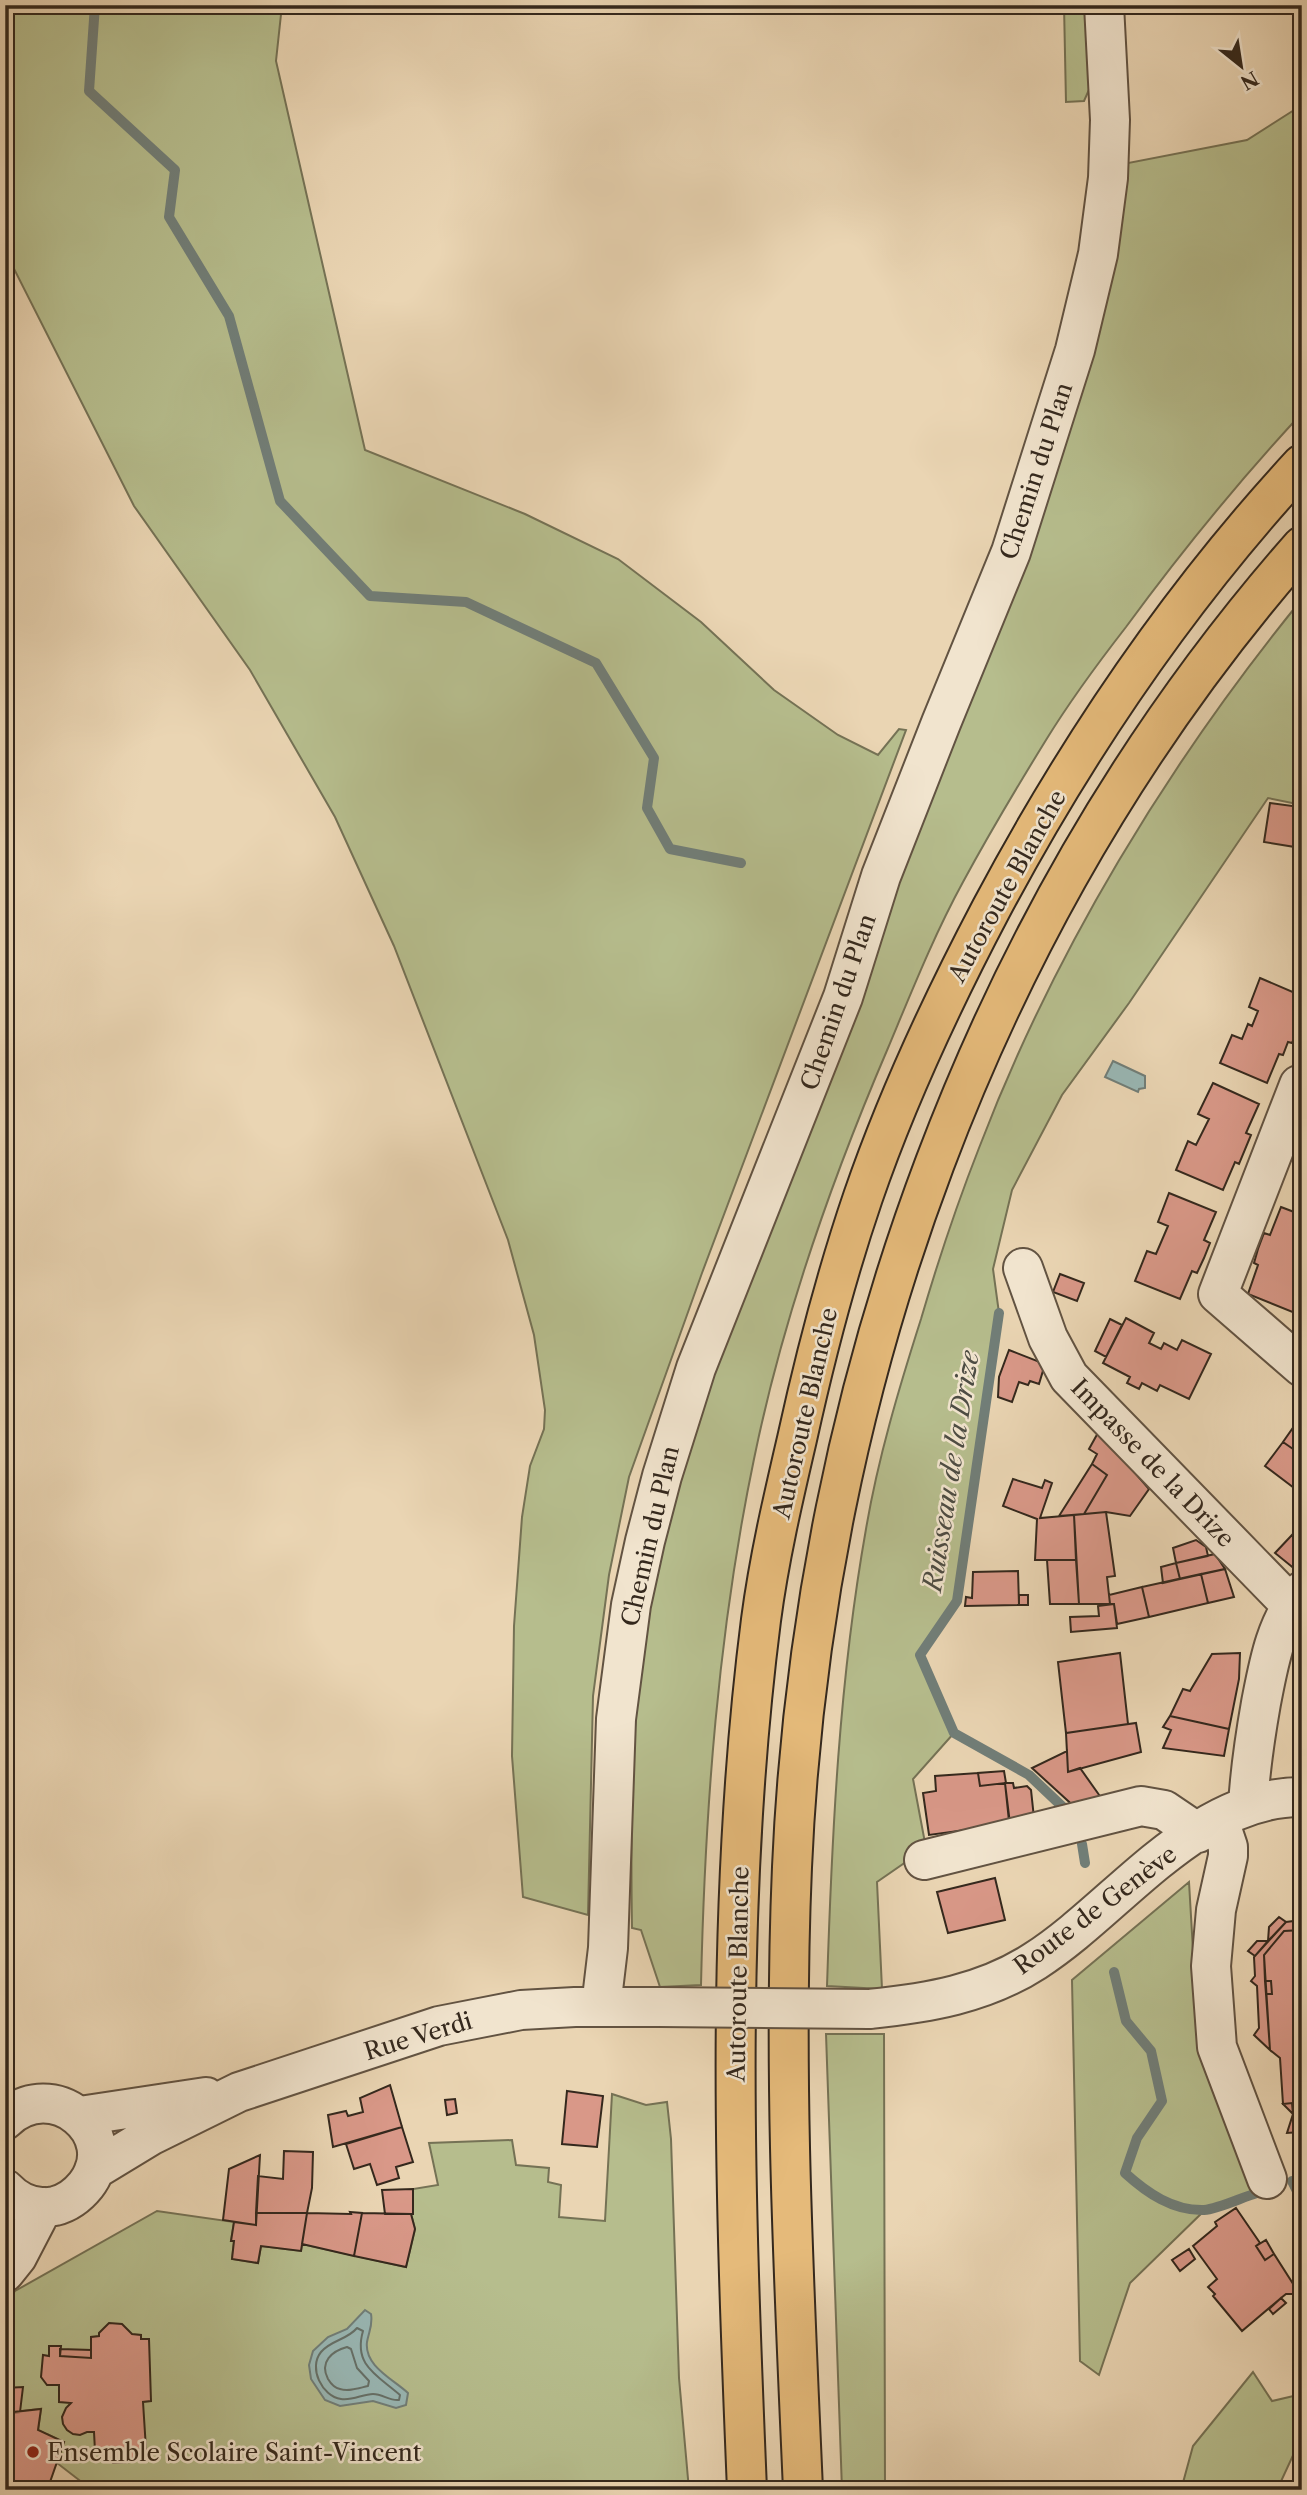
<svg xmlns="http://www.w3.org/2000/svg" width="1307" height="2495" font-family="'Libre Caslon Text',serif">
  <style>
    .green { fill: #b6bd8d; stroke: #757255; stroke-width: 2 }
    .water { fill: #99b7b4; stroke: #717e78; stroke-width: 2 }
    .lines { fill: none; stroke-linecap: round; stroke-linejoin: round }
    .shore { stroke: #667068; stroke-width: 2 }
    .stream { stroke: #717e78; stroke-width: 10 }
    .building { fill: #d99888; stroke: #34281d; stroke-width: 2 }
    .minor-casing { stroke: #625342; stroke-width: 42 }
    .highway-casing { stroke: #34281d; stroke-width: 42 }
    .minor { stroke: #f1e4ce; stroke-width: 38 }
    .highway { stroke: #e5ba7a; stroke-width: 38 }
    .minor-bridge-casing { stroke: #625342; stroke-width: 42; stroke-linecap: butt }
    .minor-bridge { stroke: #f1e4ce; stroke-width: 38 }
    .poi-dot { fill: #8f2418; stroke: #f1e4ce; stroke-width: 2.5 }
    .labels { text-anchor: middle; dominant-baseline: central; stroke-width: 5; stroke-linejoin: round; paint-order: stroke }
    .street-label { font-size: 24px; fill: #34281d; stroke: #f1e4ce }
    .poi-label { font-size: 24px; fill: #34281d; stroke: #f1e4ce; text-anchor: start }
    .water-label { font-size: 26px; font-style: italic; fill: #4d4c43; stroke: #f1e4ce }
  </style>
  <rect width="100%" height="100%" fill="#ead5b3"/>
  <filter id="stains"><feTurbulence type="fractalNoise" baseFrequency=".00286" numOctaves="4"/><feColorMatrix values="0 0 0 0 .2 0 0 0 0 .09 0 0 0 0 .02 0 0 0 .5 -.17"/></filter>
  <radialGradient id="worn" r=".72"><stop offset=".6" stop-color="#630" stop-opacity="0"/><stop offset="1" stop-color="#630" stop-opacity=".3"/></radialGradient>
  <!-- green -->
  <path class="green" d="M 5,5 L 282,5 L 276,61 L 365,450 L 525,514 L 618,559 L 701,622 L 774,690 L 838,735 L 878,755 L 899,729 L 906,730 L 702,1273 L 629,1477 L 609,1575 L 593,1696 L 588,1915 L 523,1897 L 512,1756 L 514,1626 L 522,1517 L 530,1466 L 544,1429 L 545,1410 L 534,1335 L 508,1240 L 394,946 L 335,817 L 250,670 L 134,506 L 5,251 Z
    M 1064,5 L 1093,5 L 1096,74 L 1084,101 L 1066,102 Z
    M 1302,105 L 1302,413 C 1239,481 1181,552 1126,627 C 1098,663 1070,701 1046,740 C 1017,787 989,834 963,882 C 934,935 911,993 888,1048 C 831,1181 783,1317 754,1459 C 718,1632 705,1809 701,1985 L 660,1987 L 641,1930 L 632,1928 C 630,1797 631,1664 663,1536 C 677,1479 696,1423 713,1367 L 1112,266 L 1128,163 L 1247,140 Z
    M 1302,599 L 1302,805 L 1268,798 L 1129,1003 L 1062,1095 L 1012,1190 L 993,1269 L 999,1313 L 957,1601 L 920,1655 L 954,1733 L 913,1779 L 926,1848 L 877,1882 L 882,1989 L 827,1986 C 832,1833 839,1681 866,1529 C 878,1458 899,1388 921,1319 C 938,1261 957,1204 979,1148 C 1054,951 1169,762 1302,599 Z
    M 1189,1882 L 1197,2019 L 1257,2193 L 1205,2210 L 1130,2283 L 1099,2375 L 1080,2361 L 1072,1980 Z
    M 826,2034 L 884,2034 L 885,2490 L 842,2490 Z
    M 612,2094 L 646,2105 L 667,2102 L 671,2139 L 679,2378 L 689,2490 L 92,2490 L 57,2463 L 64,2442 L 38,2430 L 41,2409 L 5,2413 L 5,2305 L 15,2291 L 157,2211 L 234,2222 L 231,2241 L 234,2241 L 232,2259 L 258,2263 L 261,2246 L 301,2251 L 302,2244 L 406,2267 L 415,2229 L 411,2214 L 413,2213 L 413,2189 L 438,2185 L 429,2143 L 512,2140 L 516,2165 L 549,2168 L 548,2182 L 561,2185 L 559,2217 L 605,2221 Z
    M 1253,2372 L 1272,2401 L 1302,2394 L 1302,2436 L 1277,2490 L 1181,2490 L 1193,2446 Z"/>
  <!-- water -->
  <path class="water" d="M 1113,1061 L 1145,1076 L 1145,1088 L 1139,1089 L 1138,1092 L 1105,1077 Z
    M 365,2310 L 371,2314 C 373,2325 369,2331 367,2342 C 364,2366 393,2379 408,2393 L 406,2405 L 396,2408 L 373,2401 L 340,2406 L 325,2400 L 311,2379 L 309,2365 L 313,2351 L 328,2337 L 347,2329 Z"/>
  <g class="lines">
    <!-- shore -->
    <path class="shore" d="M 357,2328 L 363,2331 C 353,2365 377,2375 400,2395 L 399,2400 C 389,2401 383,2394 373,2394 C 363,2394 352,2401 341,2399 C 322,2396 308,2368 321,2352 C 331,2340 347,2340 357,2328 Z
      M 347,2347 L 351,2349 L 357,2368 L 369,2381 L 368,2386 C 359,2388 349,2392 340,2389 C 334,2388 331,2384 328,2379 C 319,2362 332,2351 347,2347 Z"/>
    <!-- stream -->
    <path class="stream" d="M 95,5 L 89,91 L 175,170 L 169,217 L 229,316 L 280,501 L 370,596 L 466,602 L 596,663 L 654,758 L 647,808 L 670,849 L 741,863
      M 999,1313 L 957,1601 L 920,1655 L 954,1733 L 1029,1775 L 1067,1811
      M 1082,1844 L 1085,1863
      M 1114,1972 L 1126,2021 L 1151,2051 L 1162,2101 L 1137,2138 L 1125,2173 C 1147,2193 1173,2211 1204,2210 C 1218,2209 1243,2197 1257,2193
      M 1292,2181 L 1302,2201"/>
  </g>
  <!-- building -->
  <path class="building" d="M 1270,803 L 1300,807 L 1295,847 L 1264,842 Z
    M 1260,978 L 1302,996 L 1302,1010 L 1294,1027 L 1298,1028 L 1292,1043 L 1288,1042 L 1283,1055 L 1279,1054 L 1267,1083 L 1220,1063 L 1232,1035 L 1242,1039 L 1248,1024 L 1252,1026 L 1258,1011 L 1249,1007 Z
    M 1213,1083 L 1259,1104 L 1246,1133 L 1251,1135 L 1239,1164 L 1235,1162 L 1223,1190 L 1176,1170 L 1188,1141 L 1196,1145 L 1209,1119 L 1198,1114 Z
    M 1169,1193 L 1216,1212 L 1204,1240 L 1210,1243 L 1204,1258 L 1197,1273 L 1192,1271 L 1180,1299 L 1135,1281 L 1147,1251 L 1156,1254 L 1168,1226 L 1158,1222 Z
    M 1281,1207 L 1302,1215 L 1302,1265 L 1296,1280 L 1302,1282 L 1302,1296 L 1295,1313 L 1248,1294 L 1258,1265 L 1254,1263 L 1258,1249 L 1264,1233 L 1270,1235 Z
    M 1060,1274 L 1084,1283 L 1077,1301 L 1053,1292 Z
    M 1126,1318 L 1154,1333 L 1149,1343 L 1161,1349 L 1164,1343 L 1177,1350 L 1182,1340 L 1211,1354 L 1189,1399 L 1160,1385 L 1157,1391 L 1142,1383 L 1139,1389 L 1127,1383 L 1130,1377 L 1103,1363 Z
    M 1110,1319 L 1122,1325 L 1106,1357 L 1095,1351 Z
    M 1009,1350 L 1045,1364 L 1039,1384 L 1030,1381 L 1028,1385 L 1019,1382 L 1012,1402 L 998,1397 L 999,1377 Z
    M 1297,1422 L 1302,1426 L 1302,1438 L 1293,1449 L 1283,1442 Z
    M 1099,1431 L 1149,1489 L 1130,1516 L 1106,1512 L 1084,1514 L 1107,1475 L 1092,1464 L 1097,1454 L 1089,1449 Z
    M 1302,1438 L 1302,1494 L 1265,1466 L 1283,1442 L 1293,1449 Z
    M 1092,1464 L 1107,1475 L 1084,1514 L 1059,1516 Z
    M 1013,1479 L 1042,1488 L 1045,1480 L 1052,1483 L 1040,1518 L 1074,1515 L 1076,1560 L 1035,1560 L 1037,1519 L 1003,1506 Z
    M 1106,1512 L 1115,1576 L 1107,1577 L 1110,1604 L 1079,1604 L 1074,1515 Z
    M 1292,1535 L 1302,1544 L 1302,1565 L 1296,1570 L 1275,1553 Z
    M 1196,1540 L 1206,1547 L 1208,1556 L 1176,1563 L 1173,1548 Z
    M 1215,1554 L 1225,1569 L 1180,1579 L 1176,1563 Z
    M 1047,1560 L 1076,1560 L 1079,1604 L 1050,1604 Z
    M 1176,1563 L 1180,1579 L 1163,1583 L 1161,1567 Z
    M 1225,1569 L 1234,1597 L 1208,1603 L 1201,1574 Z
    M 1018,1571 L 1019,1605 L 965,1606 L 966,1597 L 972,1598 L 973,1572 Z
    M 1201,1574 L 1208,1603 L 1149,1617 L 1142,1587 Z
    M 1142,1587 L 1149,1617 L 1117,1624 L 1114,1604 L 1110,1604 L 1109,1595 Z
    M 1019,1595 L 1028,1595 L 1028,1605 L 1019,1605 Z
    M 1114,1604 L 1117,1628 L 1071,1632 L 1070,1617 L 1099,1616 L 1098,1606 Z
    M 1120,1653 L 1128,1724 L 1066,1733 L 1058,1662 Z
    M 1240,1653 L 1239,1679 L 1229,1729 L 1170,1716 L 1183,1689 L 1190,1691 L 1212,1654 Z
    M 1170,1716 L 1229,1729 L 1224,1756 L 1163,1748 L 1171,1730 L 1163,1727 Z
    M 1136,1723 L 1141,1752 L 1068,1772 L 1066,1733 Z
    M 1067,1751 L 1068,1772 L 1080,1768 L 1102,1799 L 1078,1810 L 1032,1768 Z
    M 1004,1771 L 1006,1783 L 980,1786 L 978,1773 Z
    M 978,1773 L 980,1786 L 1005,1783 L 1010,1824 L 929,1835 L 923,1793 L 936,1791 L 935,1776 Z
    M 1005,1783 L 1013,1783 L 1014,1788 L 1027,1786 L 1031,1790 L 1034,1818 L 1009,1821 Z
    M 995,1878 L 1005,1920 L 948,1933 L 937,1892 Z
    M 1279,1917 L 1286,1922 L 1268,1941 L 1269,1927 Z
    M 1302,1920 L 1302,1930 L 1284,1931 L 1264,1955 L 1270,2050 L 1254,2035 L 1259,2028 L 1257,1986 L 1251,1981 L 1255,1976 L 1254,1957 L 1286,1922 Z
    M 1302,1930 L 1302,2160 L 1301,2160 L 1299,2118 L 1293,2114 L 1292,2103 L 1283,2104 L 1280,2058 L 1270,2050 L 1266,1994 L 1272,1994 L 1271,1981 L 1265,1981 L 1264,1955 L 1284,1931 Z
    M 1257,1941 L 1268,1941 L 1255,1956 L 1248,1951 Z
    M 1265,1981 L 1271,1981 L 1272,1994 L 1266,1994 Z
    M 390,2085 L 402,2127 L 333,2147 L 328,2115 L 346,2111 L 348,2116 L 363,2112 L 360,2098 Z
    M 567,2091 L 603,2096 L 597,2147 L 562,2144 Z
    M 455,2099 L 457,2113 L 447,2115 L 445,2100 Z
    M 1292,2103 L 1293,2114 L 1283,2104 Z
    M 1293,2114 L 1299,2118 L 1300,2132 L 1287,2133 Z
    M 402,2127 L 413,2162 L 396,2167 L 399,2178 L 377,2185 L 370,2164 L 354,2169 L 346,2144 Z
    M 284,2151 L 313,2152 L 312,2188 L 307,2213 L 256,2213 L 258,2176 L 283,2179 Z
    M 260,2155 L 256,2225 L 223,2220 L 229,2169 Z
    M 413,2189 L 413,2214 L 385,2214 L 382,2190 Z
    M 1236,2208 L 1260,2243 L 1256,2246 L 1265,2260 L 1274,2254 L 1297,2290 L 1294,2294 L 1286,2294 L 1281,2298 L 1242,2331 L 1213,2296 L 1215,2294 L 1208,2287 L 1217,2279 L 1193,2246 L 1217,2226 L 1215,2222 Z
    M 350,2212 L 362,2213 L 354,2256 L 302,2244 L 307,2213 L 351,2214 Z
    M 256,2213 L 307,2213 L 301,2251 L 261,2246 L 258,2263 L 232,2259 L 234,2241 L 231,2241 L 234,2222 L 256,2225 Z
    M 362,2213 L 411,2214 L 415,2229 L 406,2267 L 354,2256 Z
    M 1266,2240 L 1274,2254 L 1265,2260 L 1256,2246 Z
    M 1189,2249 L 1195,2259 L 1180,2271 L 1172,2260 Z
    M 1281,2298 L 1286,2303 L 1273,2314 L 1269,2309 Z
    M 109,2323 L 122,2324 L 132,2334 L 141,2335 L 141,2339 L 149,2339 L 151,2401 L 143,2402 L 146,2449 L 138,2449 L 138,2453 L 129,2462 L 113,2463 L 105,2451 L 95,2451 L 94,2432 L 87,2432 L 80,2435 L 73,2434 L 67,2430 L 63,2424 L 62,2417 L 66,2408 L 71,2403 L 59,2402 L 59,2385 L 47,2385 L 41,2377 L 43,2355 L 49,2356 L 49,2346 L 61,2346 L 60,2356 L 91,2358 L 91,2337 L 99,2336 L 99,2333 Z
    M 60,2349 L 91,2350 L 91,2358 L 60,2356 Z
    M 23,2387 L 20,2412 L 5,2413 L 5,2388 Z
    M 41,2409 L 38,2430 L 64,2442 L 49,2485 L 63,2490 L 12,2490 L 14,2485 L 5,2482 L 5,2413 Z"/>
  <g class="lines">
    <!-- minor casing -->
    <g class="minor-casing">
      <path id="minor" d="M 1302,1086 L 1299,1085 L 1218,1294 L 1302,1367
        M 1023,1268 L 1048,1338 L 1069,1377 L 1291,1605
        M 1248,1806 C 1250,1770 1255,1737 1261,1703 C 1269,1662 1275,1625 1302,1591
        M 1219,1820 L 1228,1847 L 1228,1856 L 1216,1910 L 1211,1966 L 1217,2047 L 1267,2179
        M 924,1860 L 1141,1806 L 1164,1810 L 1198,1833
        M 601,2007 L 608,1948 L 616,1719 L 631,1605 L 645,1541 L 662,1476 L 696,1368 L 843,997 L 881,876 L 941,723 L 1011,552 L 1075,350 L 1098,254 L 1108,178 L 1110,120 L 1104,5
        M 869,2009 C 928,2003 984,1994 1035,1961 C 1118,1908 1195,1796 1302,1797
        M 80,2116 L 206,2097
        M 5,2120 C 52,2074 125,2134 86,2185 C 78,2195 67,2203 55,2206 C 36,2210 18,2203 5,2189
        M 94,2170 L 150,2136 L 239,2092 L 439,2026 L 521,2010 L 575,2007 L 660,2007
        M 5,2272 L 17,2257 L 43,2207"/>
    </g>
    <!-- highway casing -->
    <g class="highway-casing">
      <path id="highway" d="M 747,2490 C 735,2200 724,1909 761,1620 C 769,1559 783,1499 797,1439 C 815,1357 836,1276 863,1197 C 897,1098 942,1002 991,909 C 1076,749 1179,597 1302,464
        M 803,2490 C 794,2282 783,2075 792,1867 C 813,1387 982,910 1302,546"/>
    </g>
    <!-- minor -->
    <use href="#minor" class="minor"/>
    <!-- highway -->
    <use href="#highway" class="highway"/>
    <!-- minor-bridge casing -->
    <g class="minor-bridge-casing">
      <path id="minor-bridge" d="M 660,2007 L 869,2009"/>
    </g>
    <!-- minor-bridge -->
    <use href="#minor-bridge" class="minor-bridge"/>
  </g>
  <!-- markers -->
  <circle class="poi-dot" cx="33" cy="2452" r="7"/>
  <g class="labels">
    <!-- street labels -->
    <g class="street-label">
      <text transform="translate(1036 471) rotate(-72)">Chemin du Plan</text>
      <text transform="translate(1007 886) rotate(-61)">Autoroute Blanche</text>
      <text transform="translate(838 1002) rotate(-71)">Chemin du Plan</text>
      <text transform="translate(805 1413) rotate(-77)">Autoroute Blanche</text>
      <text transform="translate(1153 1463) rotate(46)">Impasse de la Drize</text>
      <text transform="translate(650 1536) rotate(-77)">Chemin du Plan</text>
      <text transform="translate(1095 1910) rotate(-37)">Route de Genève</text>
      <text transform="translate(738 1974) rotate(-89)">Autoroute Blanche</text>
      <text transform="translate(418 2036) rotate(-17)">Rue Verdi</text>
    </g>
    <!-- poi labels -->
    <g class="poi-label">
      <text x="47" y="2452">Ensemble Scolaire Saint-Vincent</text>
    </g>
    <!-- water labels -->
    <g class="water-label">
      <text transform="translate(951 1471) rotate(-81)">Ruisseau de la Drize</text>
    </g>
  </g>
  <!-- margin -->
  <rect width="1307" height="2495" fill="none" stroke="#ead5b3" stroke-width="28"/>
  <rect x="7" y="7" width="1293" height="2481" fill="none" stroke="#34281d" stroke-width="3.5"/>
  <rect x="14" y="14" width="1279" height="2467" fill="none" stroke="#34281d" stroke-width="2"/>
  <!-- north arrow -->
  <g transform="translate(1241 66) rotate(150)" stroke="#f1e4ce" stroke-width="5" paint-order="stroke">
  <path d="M0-5L12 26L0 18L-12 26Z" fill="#34281d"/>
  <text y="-10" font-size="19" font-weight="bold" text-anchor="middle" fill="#34281d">N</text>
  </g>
  <rect width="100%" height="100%" filter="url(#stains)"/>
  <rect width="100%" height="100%" fill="url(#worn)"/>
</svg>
